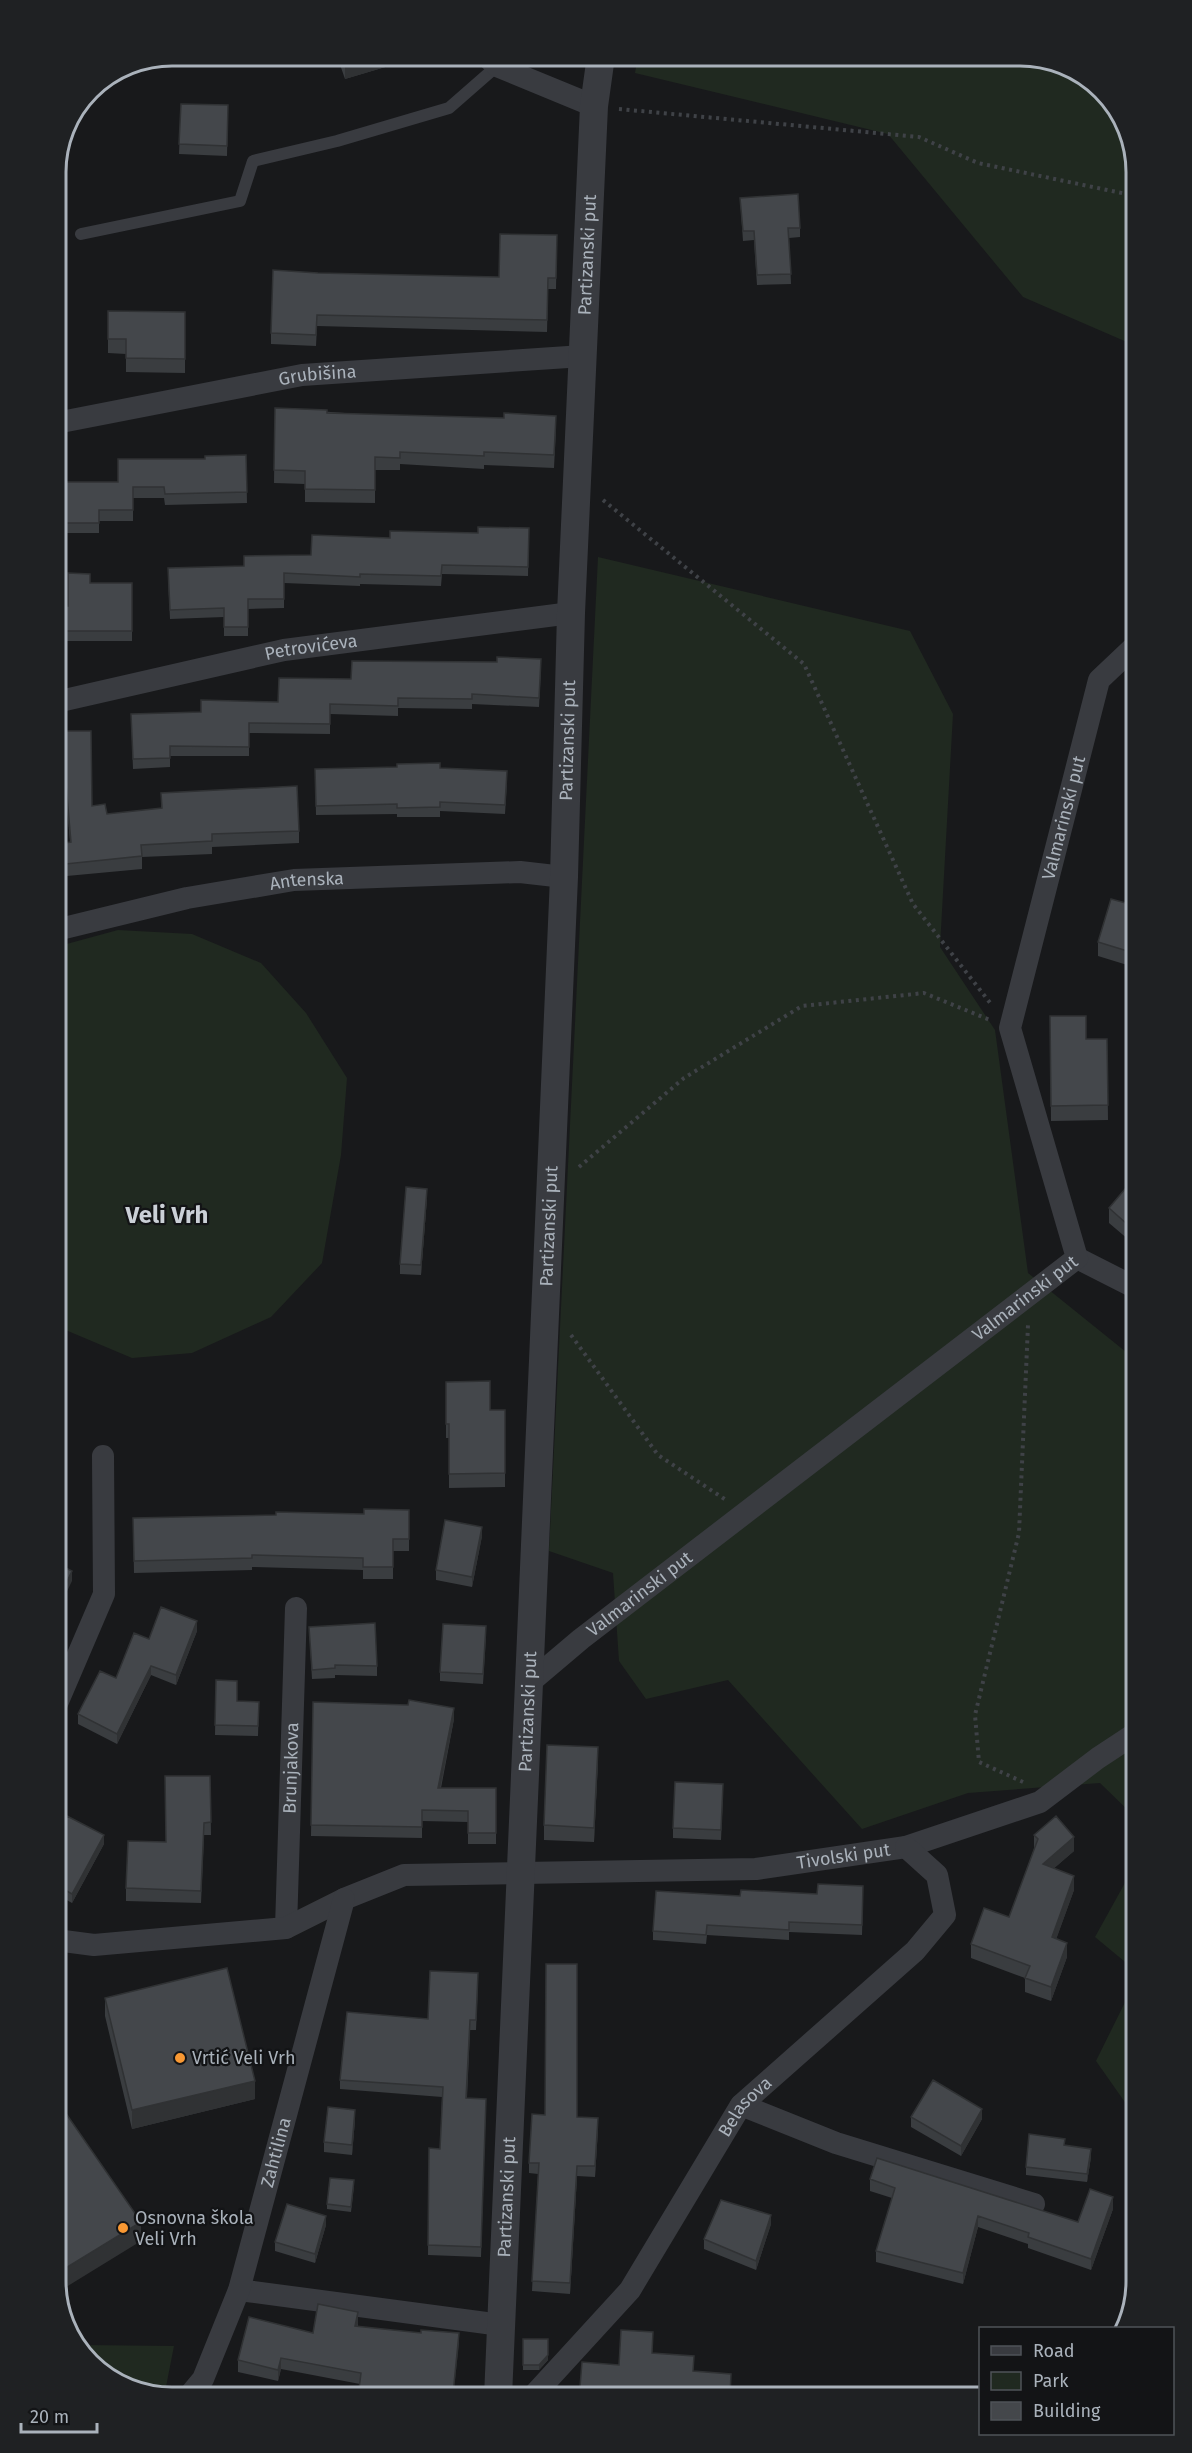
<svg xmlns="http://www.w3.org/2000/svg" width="1192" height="2453" font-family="'Fira Sans',sans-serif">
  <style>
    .green { fill: #202920 }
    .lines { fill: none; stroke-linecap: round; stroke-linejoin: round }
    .path { stroke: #3f4247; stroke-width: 4; stroke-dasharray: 3 4.5; stroke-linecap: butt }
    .service { stroke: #393b40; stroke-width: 12 }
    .minor { stroke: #393b40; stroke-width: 22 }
    .tertiary { stroke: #393b40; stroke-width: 28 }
    .wall { fill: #3a3d40 }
    .shaded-wall { fill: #303234 }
    .building { fill: #44474b; stroke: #303234; stroke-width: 1.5 }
    .poi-dot { fill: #f89833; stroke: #131416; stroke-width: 2 }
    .labels { text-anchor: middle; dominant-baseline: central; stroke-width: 4.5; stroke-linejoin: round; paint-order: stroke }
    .street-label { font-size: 18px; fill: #aab2bb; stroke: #131416 }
    .poi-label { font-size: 18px; fill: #aab2bb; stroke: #131416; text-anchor: start }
    .district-label { font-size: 24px; font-weight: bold; fill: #cbd0d7; stroke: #131416 }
    .rim { fill: none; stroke: #aab2bb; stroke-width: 3 }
  </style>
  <rect width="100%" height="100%" fill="#18191b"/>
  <!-- green -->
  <path class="green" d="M 638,56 L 1028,56 L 1091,79 L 1128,128 L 1136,172 L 1136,346 L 1023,297 L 888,134 L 635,73 Z
    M 598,557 L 910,631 L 953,714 L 940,947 L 995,1030 L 1028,1273 L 1136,1360 L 1136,1818 L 1100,1783 L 968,1793 L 862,1829 L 728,1680 L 646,1699 L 619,1661 L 613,1573 L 549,1551 Z
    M 118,930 L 192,934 L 261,963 L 306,1013 L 347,1078 L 341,1155 L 322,1263 L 271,1317 L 192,1353 L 132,1358 L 56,1326 L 56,949 L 63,945 Z
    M 1136,1863 L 1136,1971 L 1095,1937 Z
    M 1136,1980 L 1136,2118 L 1096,2061 Z
    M 80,2345 L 174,2346 L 164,2397 L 101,2374 Z"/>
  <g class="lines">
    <!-- path -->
    <path class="path" d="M 619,109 L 919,137 L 978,163 L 1136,196
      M 603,500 L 804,664 L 913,904 L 991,1004
      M 579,1167 L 684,1078 L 802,1006 L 924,993 L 990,1020
      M 571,1335 L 658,1455 L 726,1500
      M 1023,1782 L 979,1762 L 975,1715 L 1019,1533 L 1028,1325"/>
    <!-- service -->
    <path class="service" d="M 81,234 L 240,201 L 253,161 L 337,141 L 449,108 L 497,66"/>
    <!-- minor -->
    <g class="minor">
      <path d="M 486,56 L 497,66 L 594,106"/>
      <path id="s1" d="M 56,423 L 302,375 L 583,356"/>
      <path id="s2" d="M 56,702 L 284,650 L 571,613"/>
      <path id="s3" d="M 56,930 L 187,898 L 294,880 L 520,872 L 564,877"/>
      <path d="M 1077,1258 L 1136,1288"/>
      <path id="s4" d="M 529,1683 L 581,1639 L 1077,1258 L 1010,1028 L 1099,680 L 1136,645"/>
      <path d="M 56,1706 L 104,1594 L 103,1456"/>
      <path id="s5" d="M 286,1928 L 296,1608"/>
      <path id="s6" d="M 56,1940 L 94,1945 L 286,1928 L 344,1899 L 404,1875 L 756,1869 L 906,1847 L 1040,1802 L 1098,1758 L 1136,1733"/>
      <path d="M 741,2105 L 836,2143 L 1034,2204"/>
      <path d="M 239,2290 L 501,2325"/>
      <path id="s7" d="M 188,2397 L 203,2379 L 239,2290 L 344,1899"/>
      <path id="s8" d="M 532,2397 L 630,2290 L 741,2105 L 915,1951 L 945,1915 L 937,1875 L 906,1847"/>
    </g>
    <!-- tertiary -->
    <path class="tertiary" id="s9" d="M 498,2397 L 564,877 L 571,613 L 594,106 L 601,56"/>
  </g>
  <!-- wall -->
  <path class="wall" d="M 337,56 L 402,56 L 402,62 L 345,79 Z
    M 181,104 L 228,105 L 227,156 L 179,154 Z
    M 740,198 L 800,228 L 800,237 L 789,238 L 791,284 L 757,285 L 754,240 L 743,241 Z
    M 557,235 L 556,289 L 548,289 L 547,332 L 317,326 L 316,346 L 271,344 L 271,333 L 318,273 L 499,277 Z
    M 108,311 L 185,312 L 185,373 L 126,372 L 126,354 L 108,353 Z
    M 275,408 L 556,428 L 554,468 L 484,465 L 484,469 L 400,464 L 400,470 L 375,470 L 375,503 L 305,502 L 305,484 L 274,483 Z
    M 246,455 L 247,503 L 165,505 L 164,498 L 133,498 L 133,521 L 99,521 L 99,533 L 56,533 L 56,482 L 118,482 L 205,459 Z
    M 529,528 L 528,576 L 442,574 L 441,586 L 360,584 L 360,586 L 284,583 L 284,608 L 248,609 L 248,636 L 224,636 L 224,617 L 170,619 L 168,578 L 311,555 L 390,538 L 478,533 Z
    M 90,583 L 132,583 L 132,641 L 56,641 L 56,606 L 68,606 Z
    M 541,669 L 539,707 L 472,704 L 472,709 L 398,708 L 398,716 L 330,714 L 330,734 L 249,733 L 249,756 L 170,756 L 170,767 L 133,769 L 131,714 L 201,712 L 278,702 L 351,679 Z
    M 56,731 L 92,806 L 107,814 L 161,809 L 161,793 L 299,831 L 299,843 L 212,847 L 212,854 L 142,857 L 142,869 L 56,877 L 56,844 L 70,842 L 65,785 L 56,785 Z
    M 440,768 L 507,781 L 505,814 L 440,811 L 440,817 L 397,817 L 397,814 L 316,815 L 315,769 Z
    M 1137,906 L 1137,968 L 1098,956 L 1098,942 Z
    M 1050,1016 L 1086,1039 L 1107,1039 L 1108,1120 L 1051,1121 Z
    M 1136,1176 L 1136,1246 L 1109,1223 L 1109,1208 Z
    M 427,1198 L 421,1275 L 400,1274 L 400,1264 Z
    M 446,1382 L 490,1410 L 505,1410 L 505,1487 L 449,1488 L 449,1438 L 446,1438 Z
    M 409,1510 L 409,1551 L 393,1551 L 393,1579 L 363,1579 L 363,1570 L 252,1567 L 252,1570 L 134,1573 L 133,1518 L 364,1514 Z
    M 482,1536 L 472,1587 L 436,1580 L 436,1570 Z
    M 309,1627 L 377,1666 L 377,1676 L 335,1675 L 335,1678 L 312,1679 Z
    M 197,1631 L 176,1685 L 151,1675 L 117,1744 L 78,1724 L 78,1714 L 116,1678 L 149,1639 Z
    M 486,1636 L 483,1684 L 440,1681 L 440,1672 Z
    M 216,1680 L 237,1701 L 259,1702 L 258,1736 L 215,1735 Z
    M 313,1702 L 454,1719 L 441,1788 L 496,1788 L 496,1844 L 468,1844 L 468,1822 L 422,1821 L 422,1838 L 311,1836 Z
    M 598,1761 L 594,1842 L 544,1840 L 544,1825 Z
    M 210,1776 L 211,1835 L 204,1835 L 201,1903 L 126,1901 L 126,1888 L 166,1842 Z
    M 723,1794 L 721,1840 L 673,1838 L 673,1828 Z
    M 1034,1835 L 1074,1851 L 1054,1868 L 1074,1890 L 1056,1939 L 1067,1957 L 1051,2001 L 1025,1992 L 1025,1978 L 971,1958 L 971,1944 L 1009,1917 L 1034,1849 Z
    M 56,1838 L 104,1844 L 72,1903 L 56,1894 Z
    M 740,1896 L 863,1896 L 862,1935 L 789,1932 L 789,1940 L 707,1935 L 706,1944 L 653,1940 L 653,1931 Z
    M 478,1983 L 476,2030 L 470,2030 L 467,2098 L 486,2099 L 481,2257 L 428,2255 L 429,2148 L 440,2149 L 442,2097 L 340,2089 L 340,2080 L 428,2019 Z
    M 105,1998 L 255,2099 L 132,2129 L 105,2016 Z
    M 577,2117 L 598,2128 L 595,2177 L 577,2176 L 570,2294 L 532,2291 L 538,2174 L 529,2173 L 529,2163 Z
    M 911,2117 L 982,2119 L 961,2156 L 911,2127 Z
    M 355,2120 L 352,2155 L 324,2152 L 324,2142 Z
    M 1091,2157 L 1087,2182 L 1026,2175 L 1026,2167 Z
    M 870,2179 L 1078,2222 L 1113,2209 L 1091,2270 L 1028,2248 L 1028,2244 L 978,2227 L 963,2284 L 876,2262 L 876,2251 L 892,2198 L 870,2191 Z
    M 354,2185 L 351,2212 L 327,2209 L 327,2204 Z
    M 771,2224 L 756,2270 L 704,2249 L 704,2239 Z
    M 326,2225 L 315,2263 L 275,2251 L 275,2242 Z
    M 358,2323 L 358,2326 L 459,2344 L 360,2384 L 281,2369 L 278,2381 L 238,2372 L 238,2360 L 313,2333 Z
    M 523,2339 L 548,2339 L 548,2360 L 539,2370 L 523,2370 Z
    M 653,2353 L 731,2388 L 731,2397 L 580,2397 L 580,2387 L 619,2365 Z"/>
  <!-- shaded-wall -->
  <path class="shaded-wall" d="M 376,56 L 402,56 L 402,62 L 345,79 L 345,65 Z
    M 427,1189 L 427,1198 L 421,1275 L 421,1265 Z
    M 482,1527 L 482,1536 L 472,1587 L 472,1577 Z
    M 72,1571 L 72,1581 L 56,1614 L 56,1604 Z
    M 197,1621 L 197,1631 L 176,1685 L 176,1675 Z
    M 151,1666 L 151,1675 L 117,1744 L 117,1734 Z
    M 454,1708 L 454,1719 L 438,1799 L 438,1788 Z
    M 598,1747 L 598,1761 L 594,1842 L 594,1828 Z
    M 104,1835 L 104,1844 L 72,1903 L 72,1894 Z
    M 1074,1837 L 1074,1851 L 1043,1878 L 1043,1864 Z
    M 1074,1876 L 1074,1890 L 1052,1951 L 1052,1937 Z
    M 1067,1943 L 1067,1957 L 1051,2001 L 1051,1987 Z
    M 255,2081 L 255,2099 L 132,2129 L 132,2110 Z
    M 982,2109 L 982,2119 L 961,2156 L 961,2146 Z
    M 355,2110 L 355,2120 L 352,2155 L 352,2145 Z
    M 598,2118 L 598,2128 L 595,2177 L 595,2166 Z
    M 1091,2149 L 1091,2157 L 1087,2182 L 1087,2174 Z
    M 577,2166 L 577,2176 L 570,2294 L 570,2283 Z
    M 1113,2197 L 1113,2209 L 1091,2270 L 1091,2259 Z
    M 771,2215 L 771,2224 L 756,2270 L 756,2261 Z
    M 326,2216 L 326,2225 L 315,2263 L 315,2254 Z
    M 978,2216 L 978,2227 L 963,2284 L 963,2273 Z
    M 141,2222 L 141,2241 L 58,2292 L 56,2281 L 56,2274 Z
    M 358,2312 L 358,2323 L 355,2337 L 355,2326 Z
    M 459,2333 L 459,2344 L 453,2397 Z
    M 548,2355 L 548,2360 L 539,2370 L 539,2365 Z
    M 281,2358 L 281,2369 L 278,2381 L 278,2370 Z"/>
  <!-- building -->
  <path class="building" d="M 342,56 L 376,56 L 345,65 Z
    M 181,104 L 228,105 L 227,146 L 179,144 Z
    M 798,194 L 800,228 L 788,228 L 791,274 L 757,275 L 754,231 L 743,231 L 740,198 Z
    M 500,234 L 557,235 L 556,278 L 548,278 L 547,320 L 317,315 L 316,335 L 271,333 L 273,270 L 318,273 L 499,277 Z
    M 108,311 L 185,312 L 185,359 L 126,358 L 126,339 L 108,339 Z
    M 275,408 L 327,410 L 327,413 L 504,418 L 504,413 L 556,416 L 554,455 L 484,452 L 484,456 L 400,452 L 400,458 L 375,457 L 375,490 L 305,489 L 305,471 L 274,470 Z
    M 246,455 L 247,492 L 165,494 L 164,487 L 133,487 L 133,510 L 99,510 L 99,523 L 56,523 L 56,482 L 118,482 L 118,459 L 205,459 L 205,456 Z
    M 478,527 L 529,528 L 528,567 L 442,565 L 441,576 L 360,574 L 360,577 L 284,573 L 284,599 L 248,599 L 248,627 L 224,627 L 224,608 L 170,610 L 168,568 L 244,566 L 244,556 L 311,555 L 312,535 L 390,538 L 390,531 L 478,533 Z
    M 68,573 L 90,574 L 90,583 L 132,583 L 132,631 L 56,631 L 56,606 L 68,606 Z
    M 497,657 L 541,659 L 539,698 L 472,694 L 472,699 L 398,698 L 398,706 L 330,704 L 330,724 L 249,723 L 249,747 L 170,746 L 170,758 L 133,759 L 131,714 L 201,712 L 201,700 L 278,702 L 279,678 L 351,679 L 352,661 L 497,662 Z
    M 56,731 L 91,731 L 92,806 L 105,804 L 107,814 L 162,808 L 161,793 L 297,786 L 299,831 L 212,834 L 212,841 L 141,845 L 142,856 L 56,865 L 56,844 L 71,842 L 65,773 L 56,773 Z
    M 440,763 L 440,768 L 507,771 L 505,805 L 440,802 L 440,807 L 397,808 L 397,804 L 316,806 L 315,769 L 397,767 L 397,764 Z
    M 1111,899 L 1137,906 L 1137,954 L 1098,942 Z
    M 1050,1016 L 1086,1016 L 1086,1039 L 1107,1039 L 1108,1105 L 1051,1106 Z
    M 1136,1176 L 1136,1232 L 1109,1208 Z
    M 406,1187 L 427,1189 L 421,1265 L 400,1264 Z
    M 490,1381 L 490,1410 L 505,1410 L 505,1473 L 449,1474 L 449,1424 L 446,1424 L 446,1382 Z
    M 364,1509 L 409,1510 L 409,1539 L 393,1539 L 393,1567 L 363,1567 L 363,1558 L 252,1555 L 252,1558 L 134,1561 L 133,1518 L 276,1515 L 276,1512 L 364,1514 Z
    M 445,1520 L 482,1527 L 472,1577 L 436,1570 Z
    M 56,1563 L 72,1571 L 56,1604 Z
    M 161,1607 L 197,1621 L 176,1675 L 151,1666 L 117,1734 L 78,1714 L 100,1671 L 116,1678 L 134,1633 L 149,1639 Z
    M 375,1623 L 377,1666 L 335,1665 L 335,1668 L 312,1670 L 309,1627 Z
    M 443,1624 L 486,1626 L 483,1674 L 440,1672 Z
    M 216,1680 L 237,1681 L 237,1701 L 259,1702 L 258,1726 L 215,1725 Z
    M 409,1700 L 454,1708 L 438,1788 L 496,1788 L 496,1833 L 468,1833 L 468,1811 L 422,1810 L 422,1827 L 311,1825 L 313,1702 L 408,1705 Z
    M 547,1745 L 598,1747 L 594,1828 L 544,1825 Z
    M 165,1776 L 210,1776 L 211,1822 L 204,1823 L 201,1891 L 126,1888 L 128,1841 L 166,1842 Z
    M 675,1782 L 723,1784 L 721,1830 L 673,1828 Z
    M 67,1816 L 104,1835 L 72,1894 L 56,1885 L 56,1838 Z
    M 1056,1816 L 1074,1837 L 1043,1864 L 1074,1876 L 1052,1937 L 1067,1943 L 1051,1987 L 1025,1978 L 1030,1966 L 971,1944 L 984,1908 L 1009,1917 L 1038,1839 L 1034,1835 Z
    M 818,1884 L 863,1886 L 862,1925 L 789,1922 L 789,1930 L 707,1925 L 706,1935 L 653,1931 L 656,1891 L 740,1896 L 741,1890 L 817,1894 Z
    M 546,1964 L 577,1964 L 577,2117 L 598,2118 L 595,2166 L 577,2166 L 570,2283 L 532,2281 L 539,2163 L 529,2163 L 532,2114 L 545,2115 Z
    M 227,1968 L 255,2081 L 132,2110 L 105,1998 Z
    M 430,1971 L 478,1973 L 476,2020 L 470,2020 L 466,2098 L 486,2099 L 481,2247 L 428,2245 L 429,2148 L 440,2149 L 443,2087 L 340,2080 L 347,2012 L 428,2019 Z
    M 933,2080 L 982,2109 L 961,2146 L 911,2117 Z
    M 56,2099 L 141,2222 L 56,2274 Z
    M 328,2107 L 355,2110 L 352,2145 L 324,2142 Z
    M 1029,2134 L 1065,2139 L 1064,2145 L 1091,2149 L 1087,2174 L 1026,2167 Z
    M 877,2158 L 1078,2222 L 1090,2189 L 1113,2197 L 1091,2259 L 1028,2237 L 1029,2233 L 978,2216 L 963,2273 L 876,2251 L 895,2188 L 870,2179 Z
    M 330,2178 L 354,2180 L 351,2207 L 327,2204 Z
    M 721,2200 L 771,2215 L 756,2261 L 704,2239 Z
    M 287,2204 L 326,2216 L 315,2254 L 275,2242 Z
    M 318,2304 L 358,2312 L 355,2326 L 421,2333 L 421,2330 L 459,2333 L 453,2394 L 478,2397 L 358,2397 L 361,2373 L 281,2358 L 278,2370 L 238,2360 L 249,2317 L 313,2333 Z
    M 621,2330 L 653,2332 L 652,2353 L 694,2356 L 693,2371 L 731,2374 L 730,2397 L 684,2397 L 684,2394 L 580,2387 L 582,2362 L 619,2365 Z
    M 523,2339 L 548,2339 L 548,2355 L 539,2365 L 523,2365 Z"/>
  <!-- markers -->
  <g class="poi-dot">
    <circle cx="180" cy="2058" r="6"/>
    <circle cx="123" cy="2228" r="6"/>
  </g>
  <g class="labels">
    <!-- street labels -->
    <g class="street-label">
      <text stroke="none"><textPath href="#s9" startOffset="2144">Partizanski put</textPath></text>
      <text stroke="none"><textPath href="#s1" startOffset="266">Grubišina</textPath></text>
      <text stroke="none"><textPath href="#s2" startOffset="261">Petrovićeva</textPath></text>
      <text stroke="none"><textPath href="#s9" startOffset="1658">Partizanski put</textPath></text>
      <text stroke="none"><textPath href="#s4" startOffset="1150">Valmarinski put</textPath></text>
      <text stroke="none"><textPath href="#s3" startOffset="256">Antenska</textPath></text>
      <text stroke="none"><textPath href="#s9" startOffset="1172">Partizanski put</textPath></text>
      <text stroke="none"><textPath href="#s4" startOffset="628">Valmarinski put</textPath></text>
      <text stroke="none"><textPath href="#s4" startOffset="142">Valmarinski put</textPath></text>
      <text stroke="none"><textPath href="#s9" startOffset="686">Partizanski put</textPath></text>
      <text stroke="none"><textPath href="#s5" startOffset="160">Brunjakova</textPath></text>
      <text stroke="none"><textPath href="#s6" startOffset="801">Tivolski put</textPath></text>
      <text stroke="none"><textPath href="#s8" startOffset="362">Belasova</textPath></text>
      <text stroke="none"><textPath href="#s7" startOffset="262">Zahtilina</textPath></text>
      <text stroke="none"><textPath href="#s9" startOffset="200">Partizanski put</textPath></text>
    </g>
    <!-- poi labels -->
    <g class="poi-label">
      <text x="192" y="2058">Vrtić Veli Vrh</text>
      <text x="135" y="2218">Osnovna škola<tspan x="135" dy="21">Veli Vrh</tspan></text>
    </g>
    <!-- district labels -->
    <g class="district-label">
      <text x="167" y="1215">Veli Vrh</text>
    </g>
  </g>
  <!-- crop -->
  <path d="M0 0H1192V2453H0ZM172 66H1020A106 106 0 0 1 1126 172V2281A106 106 0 0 1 1020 2387H172A106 106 0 0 1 66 2281V172A106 106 0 0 1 172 66Z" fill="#1f2123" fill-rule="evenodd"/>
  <path class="rim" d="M172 66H1020A106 106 0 0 1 1126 172V2281A106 106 0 0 1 1020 2387H172A106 106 0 0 1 66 2281V172A106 106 0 0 1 172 66Z"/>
  <!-- legend -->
  <rect x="979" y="2327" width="195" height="108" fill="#131416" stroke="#4f5358" stroke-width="1.5"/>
  <rect x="991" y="2346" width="30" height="9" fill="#393b40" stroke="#4f5358" stroke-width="1.5"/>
  <text x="1033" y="2357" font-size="18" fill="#aab2bb">Road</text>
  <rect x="991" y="2372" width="30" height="18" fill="#202920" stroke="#4f5358" stroke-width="1.5"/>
  <text x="1033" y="2387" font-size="18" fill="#aab2bb">Park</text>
  <rect x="991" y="2402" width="30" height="18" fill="#44474b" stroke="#4f5358" stroke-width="1.5"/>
  <text x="1033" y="2417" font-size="18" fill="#aab2bb">Building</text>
  <!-- scale -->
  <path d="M21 2423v9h76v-9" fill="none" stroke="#aab2bb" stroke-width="3"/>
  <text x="30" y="2423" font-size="18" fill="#aab2bb" stroke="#131416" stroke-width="4.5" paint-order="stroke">20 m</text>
</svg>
